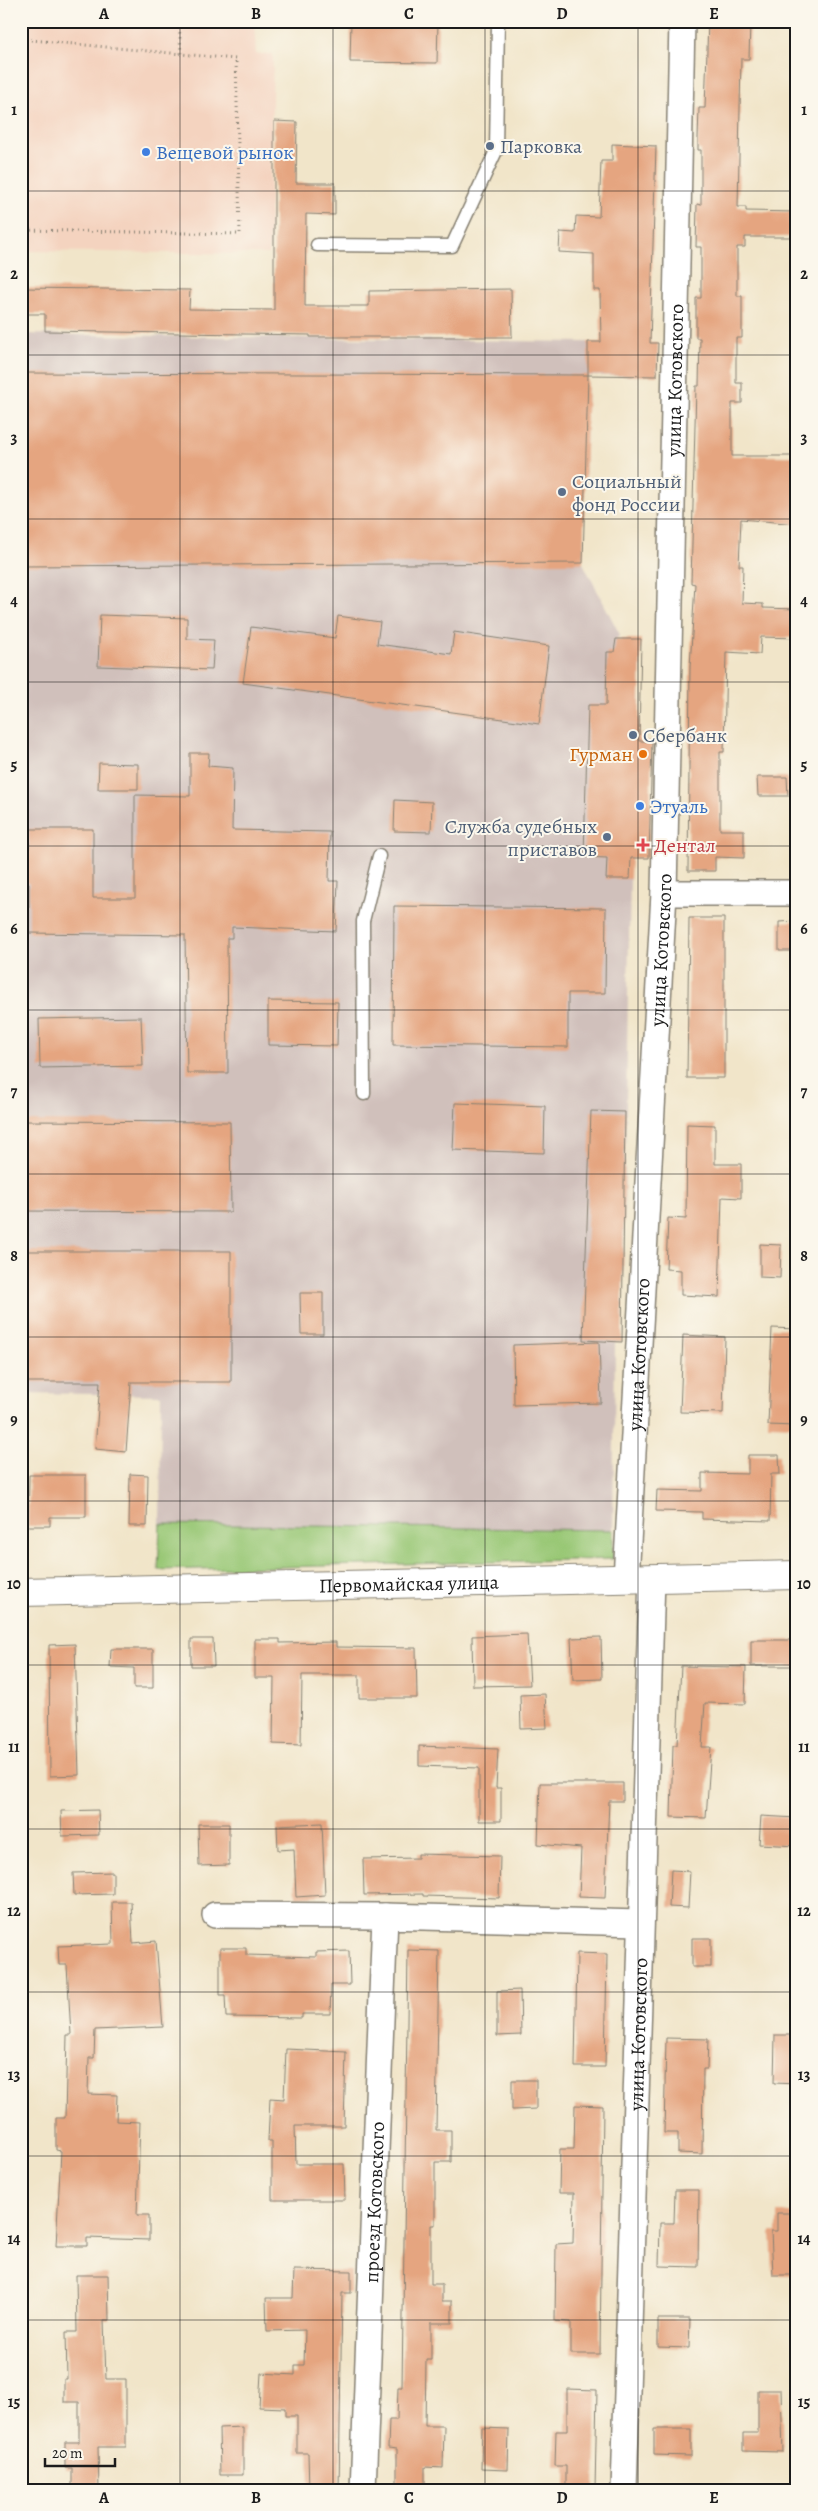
<svg xmlns="http://www.w3.org/2000/svg" width="818" height="2511" font-family="Alegreya,serif">
  <style>
    .built { fill: #f4d3bf }
    .industrial { fill: #d0c0bb }
    .green { fill: #98c775; stroke: #5a7248 }
    .building { fill: #e5a580 }
    .lines { fill: none; stroke-linecap: round; stroke-linejoin: round }
    .lane-casing { stroke: #868072; stroke-width: 15 }
    .street-casing { stroke: #868072; stroke-width: 28 }
    .secondary-casing { stroke: #868072; stroke-width: 30 }
    .path { stroke: #868072; stroke-width: 3; stroke-dasharray: 1 4; stroke-linecap: butt }
    .lane { stroke: #fff; stroke-width: 12 }
    .street { stroke: #fff; stroke-width: 25 }
    .secondary { stroke: #fff; stroke-width: 28 }
    .grid { fill: none; stroke: #1c1c1c; stroke-width: 1; stroke-opacity: 0.55 }
    .service-dot { fill: #5c6f8a; stroke: #fbf7ec; stroke-width: 2 }
    .shop-dot { fill: #3f7fe0; stroke: #fbf7ec; stroke-width: 2 }
    .food-dot { fill: #e8710a; stroke: #fbf7ec; stroke-width: 2 }
    .health-dot { fill: #e0444e; stroke: #fbf7ec; stroke-width: 2 }
    .labels { text-anchor: middle; dominant-baseline: central; stroke-width: 4; stroke-linejoin: round; paint-order: stroke }
    .service-label { font-size: 20px; fill: #4e5e75; stroke: #fbf7ec; text-anchor: start }
    .shop-label { font-size: 20px; fill: #366cbe; stroke: #fbf7ec; text-anchor: start }
    .street-label { font-size: 20px; fill: #1c1c1c; stroke: #fbf7ec }
    .food-label { font-size: 20px; fill: #c56008; stroke: #fbf7ec; text-anchor: end }
    .health-label { font-size: 20px; fill: #be3a42; stroke: #fbf7ec; text-anchor: start }
    .neatline { fill: none; stroke: #1c1c1c; stroke-width: 2 }
    .grid-label { font-size: 16px; text-anchor: middle; font-weight: bold; fill: #1c1c1c }
  </style>
  <rect width="100%" height="100%" fill="#fbf7ec"/>
  <filter id="ink" filterUnits="userSpaceOnUse"><feTurbulence type="fractalNoise" baseFrequency=".02" numOctaves="2"/><feDisplacementMap in="SourceGraphic" scale="10" xChannelSelector="R" yChannelSelector="G"/><feConvolveMatrix kernelMatrix="1 2 1 2 8 2 1 2 1" color-interpolation-filters="sRGB"/></filter>
  <filter id="wash" filterUnits="userSpaceOnUse"><feTurbulence type="fractalNoise" baseFrequency=".0096" numOctaves="4" result="noise"/><feDisplacementMap in="SourceGraphic" scale="20" xChannelSelector="R" yChannelSelector="G"/><feGaussianBlur stdDeviation="1.12" result="paint"/><feColorMatrix in="noise" values="0 0 0 0 0 0 0 0 0 0 0 0 0 0 0 0 0 1.4 0 .05"/><feComposite in="paint" operator="in"/></filter>
  <g filter="url(#wash)">
    <rect width="100%" height="100%" fill="#f1e5c9"/>
    <!-- built -->
    <path class="built" d="M 21,21 L 254,21 L 256,54 L 273,54 L 269,254 L 21,251 Z"/>
    <!-- industrial -->
    <path class="industrial" d="M 21,334 L 658,343 L 657,376 L 588,376 L 583,563 L 620,635 L 616,639 L 641,639 L 640,706 L 588,705 L 584,857 L 607,858 L 606,879 L 630,879 L 622,1342 L 615,1343 L 613,1530 L 160,1524 L 161,1395 L 21,1393 Z"/>
    <!-- green -->
    <path class="green" d="M 160,1524 L 613,1530 L 613,1559 L 158,1570 Z"/>
    <g id="blocks">
      <!-- building -->
      <path class="building" d="M 351,21 L 438,21 L 437,63 L 350,62 Z
        M 708,21 L 750,21 L 749,59 L 741,59 L 738,207 L 746,207 L 746,211 L 797,212 L 797,237 L 745,237 L 745,247 L 737,247 L 737,296 L 742,296 L 742,338 L 736,338 L 736,383 L 742,383 L 742,403 L 732,403 L 732,456 L 797,456 L 797,524 L 741,519 L 739,566 L 743,566 L 742,603 L 763,604 L 763,608 L 797,609 L 797,638 L 761,637 L 760,654 L 726,652 L 724,752 L 720,752 L 720,830 L 744,830 L 744,858 L 715,857 L 715,871 L 688,871 L 690,667 L 695,584 L 691,583 L 696,386 L 699,386 L 700,338 L 696,338 L 696,298 L 701,298 L 701,247 L 696,247 L 697,204 L 701,205 L 701,150 L 698,150 L 698,138 L 699,108 L 705,108 Z
        M 274,121 L 297,122 L 296,183 L 335,183 L 335,215 L 306,214 L 305,306 L 369,306 L 369,291 L 511,289 L 512,337 L 310,337 L 310,335 L 45,331 L 45,314 L 21,314 L 21,288 L 190,290 L 189,309 L 274,310 Z
        M 612,144 L 656,146 L 650,343 L 658,343 L 657,376 L 588,375 L 588,342 L 601,342 L 600,290 L 594,290 L 594,254 L 559,252 L 560,232 L 575,233 L 576,216 L 599,217 L 601,161 L 612,161 Z
        M 21,373 L 588,375 L 583,563 L 21,566 Z
        M 100,615 L 187,618 L 187,639 L 214,640 L 212,670 L 98,666 Z
        M 338,616 L 380,622 L 377,644 L 451,654 L 454,632 L 549,646 L 539,724 L 243,683 L 251,627 L 335,638 Z
        M 616,639 L 641,639 L 639,741 L 652,741 L 649,858 L 631,858 L 630,879 L 606,879 L 607,858 L 584,857 L 588,705 L 606,705 L 607,652 L 614,652 Z
        M 190,753 L 209,753 L 208,766 L 233,768 L 232,830 L 330,832 L 329,881 L 338,881 L 336,931 L 232,927 L 232,938 L 227,938 L 228,1073 L 187,1073 L 185,935 L 29,933 L 29,883 L 21,883 L 21,848 L 29,848 L 29,829 L 93,829 L 93,898 L 135,898 L 135,795 L 190,796 Z
        M 99,763 L 138,764 L 138,789 L 98,789 Z
        M 757,777 L 787,777 L 788,796 L 758,796 Z
        M 395,800 L 432,802 L 431,832 L 394,831 Z
        M 394,906 L 606,908 L 605,993 L 568,993 L 568,1047 L 393,1045 Z
        M 689,918 L 724,918 L 724,1078 L 687,1078 Z
        M 797,921 L 797,951 L 779,951 L 779,922 Z
        M 268,1001 L 338,1002 L 337,1046 L 268,1045 Z
        M 141,1017 L 143,1066 L 40,1068 L 39,1019 Z
        M 455,1103 L 545,1106 L 544,1153 L 453,1150 Z
        M 591,1111 L 625,1112 L 622,1342 L 583,1340 Z
        M 21,1121 L 230,1122 L 231,1212 L 21,1211 Z
        M 687,1124 L 715,1125 L 715,1164 L 741,1164 L 741,1198 L 722,1197 L 719,1297 L 681,1295 L 681,1270 L 666,1269 L 668,1218 L 686,1219 Z
        M 760,1244 L 781,1245 L 780,1278 L 760,1277 Z
        M 21,1251 L 231,1251 L 231,1382 L 131,1382 L 126,1452 L 95,1449 L 100,1382 L 21,1382 Z
        M 300,1293 L 323,1293 L 323,1334 L 301,1334 Z
        M 772,1328 L 797,1329 L 795,1426 L 768,1425 Z
        M 683,1335 L 725,1337 L 723,1413 L 680,1412 Z
        M 599,1342 L 601,1403 L 514,1405 L 513,1345 Z
        M 748,1455 L 779,1455 L 780,1474 L 771,1474 L 770,1521 L 702,1519 L 702,1512 L 656,1511 L 657,1490 L 702,1491 L 702,1473 L 748,1474 Z
        M 130,1474 L 148,1475 L 147,1526 L 129,1526 Z
        M 29,1475 L 86,1475 L 86,1517 L 50,1517 L 50,1526 L 28,1526 Z
        M 527,1634 L 530,1685 L 473,1686 L 472,1636 Z
        M 601,1637 L 602,1679 L 573,1680 L 571,1638 Z
        M 191,1639 L 213,1639 L 214,1666 L 191,1666 Z
        M 255,1639 L 280,1639 L 280,1643 L 336,1642 L 336,1647 L 416,1648 L 417,1698 L 359,1698 L 359,1675 L 302,1675 L 301,1745 L 273,1744 L 274,1678 L 255,1678 Z
        M 751,1640 L 797,1640 L 797,1666 L 751,1666 Z
        M 75,1644 L 79,1775 L 50,1776 L 49,1645 Z
        M 111,1649 L 153,1649 L 153,1688 L 134,1688 L 134,1668 L 110,1667 Z
        M 681,1666 L 746,1667 L 745,1704 L 705,1703 L 702,1747 L 711,1747 L 706,1818 L 671,1817 L 673,1745 L 677,1745 Z
        M 545,1694 L 547,1728 L 521,1729 L 520,1695 Z
        M 419,1746 L 498,1749 L 496,1788 L 501,1788 L 501,1821 L 479,1821 L 479,1768 L 419,1766 Z
        M 540,1783 L 623,1783 L 623,1801 L 609,1801 L 605,1898 L 579,1897 L 581,1848 L 538,1844 Z
        M 98,1810 L 99,1835 L 62,1836 L 61,1811 Z
        M 761,1816 L 797,1818 L 797,1846 L 759,1844 Z
        M 322,1823 L 325,1895 L 296,1897 L 294,1849 L 278,1850 L 277,1825 Z
        M 198,1824 L 229,1824 L 229,1865 L 199,1866 Z
        M 418,1854 L 500,1856 L 499,1898 L 423,1896 L 423,1894 L 364,1895 L 363,1859 L 418,1858 Z
        M 671,1870 L 690,1871 L 688,1908 L 669,1907 Z
        M 113,1872 L 113,1894 L 74,1895 L 73,1873 Z
        M 112,1902 L 131,1902 L 133,1943 L 156,1941 L 163,2027 L 95,2030 L 94,2058 L 89,2058 L 88,2094 L 117,2095 L 116,2121 L 140,2122 L 137,2215 L 149,2215 L 149,2240 L 87,2238 L 87,2246 L 56,2246 L 61,2151 L 56,2150 L 56,2118 L 65,2118 L 67,2035 L 71,2035 L 67,1965 L 59,1965 L 58,1946 L 113,1944 Z
        M 692,1938 L 711,1938 L 711,1967 L 692,1967 Z
        M 220,1948 L 246,1948 L 246,1955 L 316,1957 L 316,1952 L 349,1951 L 350,1985 L 331,1985 L 330,2014 L 302,2014 L 302,2018 L 226,2017 L 225,1995 L 220,1995 Z
        M 408,1950 L 439,1951 L 436,2130 L 451,2130 L 451,2162 L 435,2162 L 435,2225 L 431,2225 L 431,2284 L 442,2284 L 442,2301 L 452,2301 L 452,2323 L 431,2323 L 431,2360 L 426,2360 L 425,2426 L 444,2426 L 443,2468 L 425,2467 L 425,2490 L 397,2490 L 397,2449 L 388,2448 L 389,2420 L 397,2420 L 398,2387 L 402,2387 Z
        M 577,1953 L 607,1954 L 605,2067 L 575,2067 Z
        M 520,1990 L 521,2035 L 497,2036 L 497,1991 Z
        M 775,2035 L 797,2035 L 797,2084 L 774,2083 Z
        M 666,2038 L 708,2039 L 707,2069 L 703,2069 L 702,2154 L 678,2153 L 678,2133 L 664,2133 Z
        M 286,2049 L 346,2052 L 344,2126 L 295,2126 L 296,2164 L 344,2164 L 345,2200 L 272,2200 L 272,2141 L 268,2141 L 270,2098 L 284,2099 Z
        M 512,2080 L 536,2080 L 536,2109 L 512,2110 Z
        M 575,2105 L 603,2106 L 600,2354 L 571,2354 L 571,2322 L 555,2321 L 556,2244 L 573,2243 L 574,2193 L 559,2193 L 560,2149 L 574,2149 Z
        M 675,2190 L 699,2190 L 698,2267 L 659,2266 L 660,2223 L 674,2223 Z
        M 777,2213 L 797,2213 L 797,2275 L 773,2275 L 771,2231 L 777,2231 Z
        M 294,2270 L 351,2271 L 351,2293 L 342,2293 L 339,2490 L 309,2490 L 308,2453 L 297,2453 L 297,2416 L 285,2416 L 285,2408 L 259,2407 L 261,2373 L 295,2375 L 295,2365 L 304,2365 L 305,2330 L 267,2331 L 266,2298 L 293,2298 Z
        M 76,2275 L 108,2275 L 109,2320 L 104,2320 L 106,2379 L 126,2379 L 126,2447 L 98,2447 L 99,2490 L 72,2490 L 72,2468 L 65,2468 L 65,2442 L 79,2442 L 79,2402 L 64,2402 L 64,2379 L 67,2379 L 66,2332 L 77,2332 Z
        M 658,2319 L 690,2319 L 689,2348 L 658,2347 Z
        M 567,2389 L 597,2390 L 595,2490 L 566,2490 L 566,2466 L 555,2466 L 556,2431 L 567,2431 Z
        M 758,2390 L 781,2390 L 783,2452 L 743,2451 L 743,2433 L 758,2433 Z
        M 243,2427 L 243,2475 L 220,2475 L 219,2428 Z
        M 482,2428 L 509,2429 L 508,2470 L 481,2469 Z
        M 654,2429 L 691,2429 L 691,2456 L 654,2455 Z"/>
    </g>
  </g>
  <g filter="url(#ink)">
    <use href="#blocks" fill-opacity="0" stroke="#868072" stroke-width="1"/>
    <g class="lines">
      <!-- lane casing -->
      <g class="lane-casing">
        <path id="lane" d="M 317,245 L 452,246 L 496,151 L 498,21
          M 364,1094 L 363,921 L 379,856"/>
      </g>
      <!-- street casing -->
      <g class="street-casing">
        <g id="street">
          <path d="M 664,893 L 797,893"/>
          <path id="s1" d="M 626,1579 L 664,893 L 682,21"/>
          <path d="M 215,1915 L 385,1916"/>
          <path id="s2" d="M 363,2490 L 385,1916 L 640,1923"/>
          <path id="s3" d="M 624,2490 L 652,1578"/>
        </g>
      </g>
      <!-- secondary casing -->
      <g class="secondary-casing">
        <g id="secondary">
          <path id="s4" d="M 21,1592 L 797,1575"/>
        </g>
      </g>
      <!-- path -->
      <path class="path" d="M 21,39 L 181,54
        M 21,230 L 240,234 L 236,59 L 181,54 L 179,21"/>
      <!-- lane -->
      <use href="#lane" class="lane"/>
      <!-- street -->
      <use href="#street" class="street"/>
      <!-- secondary -->
      <use href="#secondary" class="secondary"/>
    </g>
  </g>
  <!-- grid -->
  <path class="grid" d="M 180,21 L 180,2490M 333,21 L 333,2490M 485,21 L 485,2490M 638,21 L 638,2490M 21,191 L 797,191M 21,355 L 797,355M 21,519 L 797,519M 21,682 L 797,682M 21,846 L 797,846M 21,1010 L 797,1010M 21,1174 L 797,1174M 21,1337 L 797,1337M 21,1501 L 797,1501M 21,1665 L 797,1665M 21,1829 L 797,1829M 21,1992 L 797,1992M 21,2156 L 797,2156M 21,2320 L 797,2320"/>
  <!-- markers -->
  <g class="service-dot">
    <circle cx="490" cy="146" r="5"/>
    <circle cx="562" cy="492" r="5"/>
    <circle cx="633" cy="735" r="5"/>
    <circle cx="607" cy="837" r="5"/>
  </g>
  <g class="shop-dot">
    <circle cx="146" cy="152" r="5"/>
    <circle cx="640" cy="806" r="5"/>
  </g>
  <circle class="food-dot" cx="643" cy="754" r="5"/>
  <path class="health-dot" d="M640.5 837.5h5v5h5v5h-5v5h-5v-5h-5v-5h5z"/>
  <g class="labels">
    <!-- service labels -->
    <g class="service-label">
      <text x="500" y="146">Парковка</text>
      <text x="572" y="481">Социальный<tspan x="572" dy="23">фонд России</tspan></text>
      <text x="643" y="735">Сбербанк</text>
      <text x="597" y="826" text-anchor="end">Служба судебных<tspan x="597" dy="23">приставов</tspan></text>
    </g>
    <!-- shop labels -->
    <g class="shop-label">
      <text x="156" y="152">Вещевой рынок</text>
      <text x="650" y="806">Этуаль</text>
    </g>
    <!-- street labels -->
    <g class="street-label">
      <text stroke="none"><textPath href="#s1" startOffset="1200">улица Котовского</textPath></text>
      <text stroke="none"><textPath href="#s1" startOffset="630">улица Котовского</textPath></text>
      <text stroke="none"><textPath href="#s1" startOffset="225">улица Котовского</textPath></text>
      <text stroke="none"><textPath href="#s4" startOffset="388">Первомайская улица</textPath></text>
      <text stroke="none"><textPath href="#s3" startOffset="456">улица Котовского</textPath></text>
      <text stroke="none"><textPath href="#s2" startOffset="288">проезд Котовского</textPath></text>
    </g>
    <!-- food labels -->
    <g class="food-label">
      <text x="633" y="754">Гурман</text>
    </g>
    <!-- health labels -->
    <g class="health-label">
      <text x="654" y="845">Дентал</text>
    </g>
  </g>
  <!-- margin -->
  <rect width="818" height="2511" fill="none" stroke="#fbf7ec" stroke-width="55"/>
  <!-- scale -->
  <path d="M45 2458v8h70v-8" fill="none" stroke="#1c1c1c" stroke-width="2.5"/>
  <text x="52" y="2458" font-size="15" fill="#1c1c1c" stroke="#fbf7ec" stroke-width="4" paint-order="stroke">20 m</text>
  <rect x="28" y="28" width="762" height="2456" class="neatline"/>
  <g class="grid-label">
    <text x="104" y="19">A</text>
    <text x="256" y="19">B</text>
    <text x="409" y="19">C</text>
    <text x="562" y="19">D</text>
    <text x="714" y="19">E</text>
    <text x="14" y="115">1</text>
    <text x="804" y="115">1</text>
    <text x="14" y="279">2</text>
    <text x="804" y="279">2</text>
    <text x="14" y="443">3</text>
    <text x="804" y="443">3</text>
    <text x="14" y="606">4</text>
    <text x="804" y="606">4</text>
    <text x="14" y="770">5</text>
    <text x="804" y="770">5</text>
    <text x="14" y="934">6</text>
    <text x="804" y="934">6</text>
    <text x="14" y="1097">7</text>
    <text x="804" y="1097">7</text>
    <text x="14" y="1261">8</text>
    <text x="804" y="1261">8</text>
    <text x="14" y="1425">9</text>
    <text x="804" y="1425">9</text>
    <text x="14" y="1589">10</text>
    <text x="804" y="1589">10</text>
    <text x="14" y="1752">11</text>
    <text x="804" y="1752">11</text>
    <text x="14" y="1916">12</text>
    <text x="804" y="1916">12</text>
    <text x="14" y="2080">13</text>
    <text x="804" y="2080">13</text>
    <text x="14" y="2244">14</text>
    <text x="804" y="2244">14</text>
    <text x="14" y="2407">15</text>
    <text x="804" y="2407">15</text>
    <text x="104" y="2503">A</text>
    <text x="256" y="2503">B</text>
    <text x="409" y="2503">C</text>
    <text x="562" y="2503">D</text>
    <text x="714" y="2503">E</text>
  </g>
</svg>
